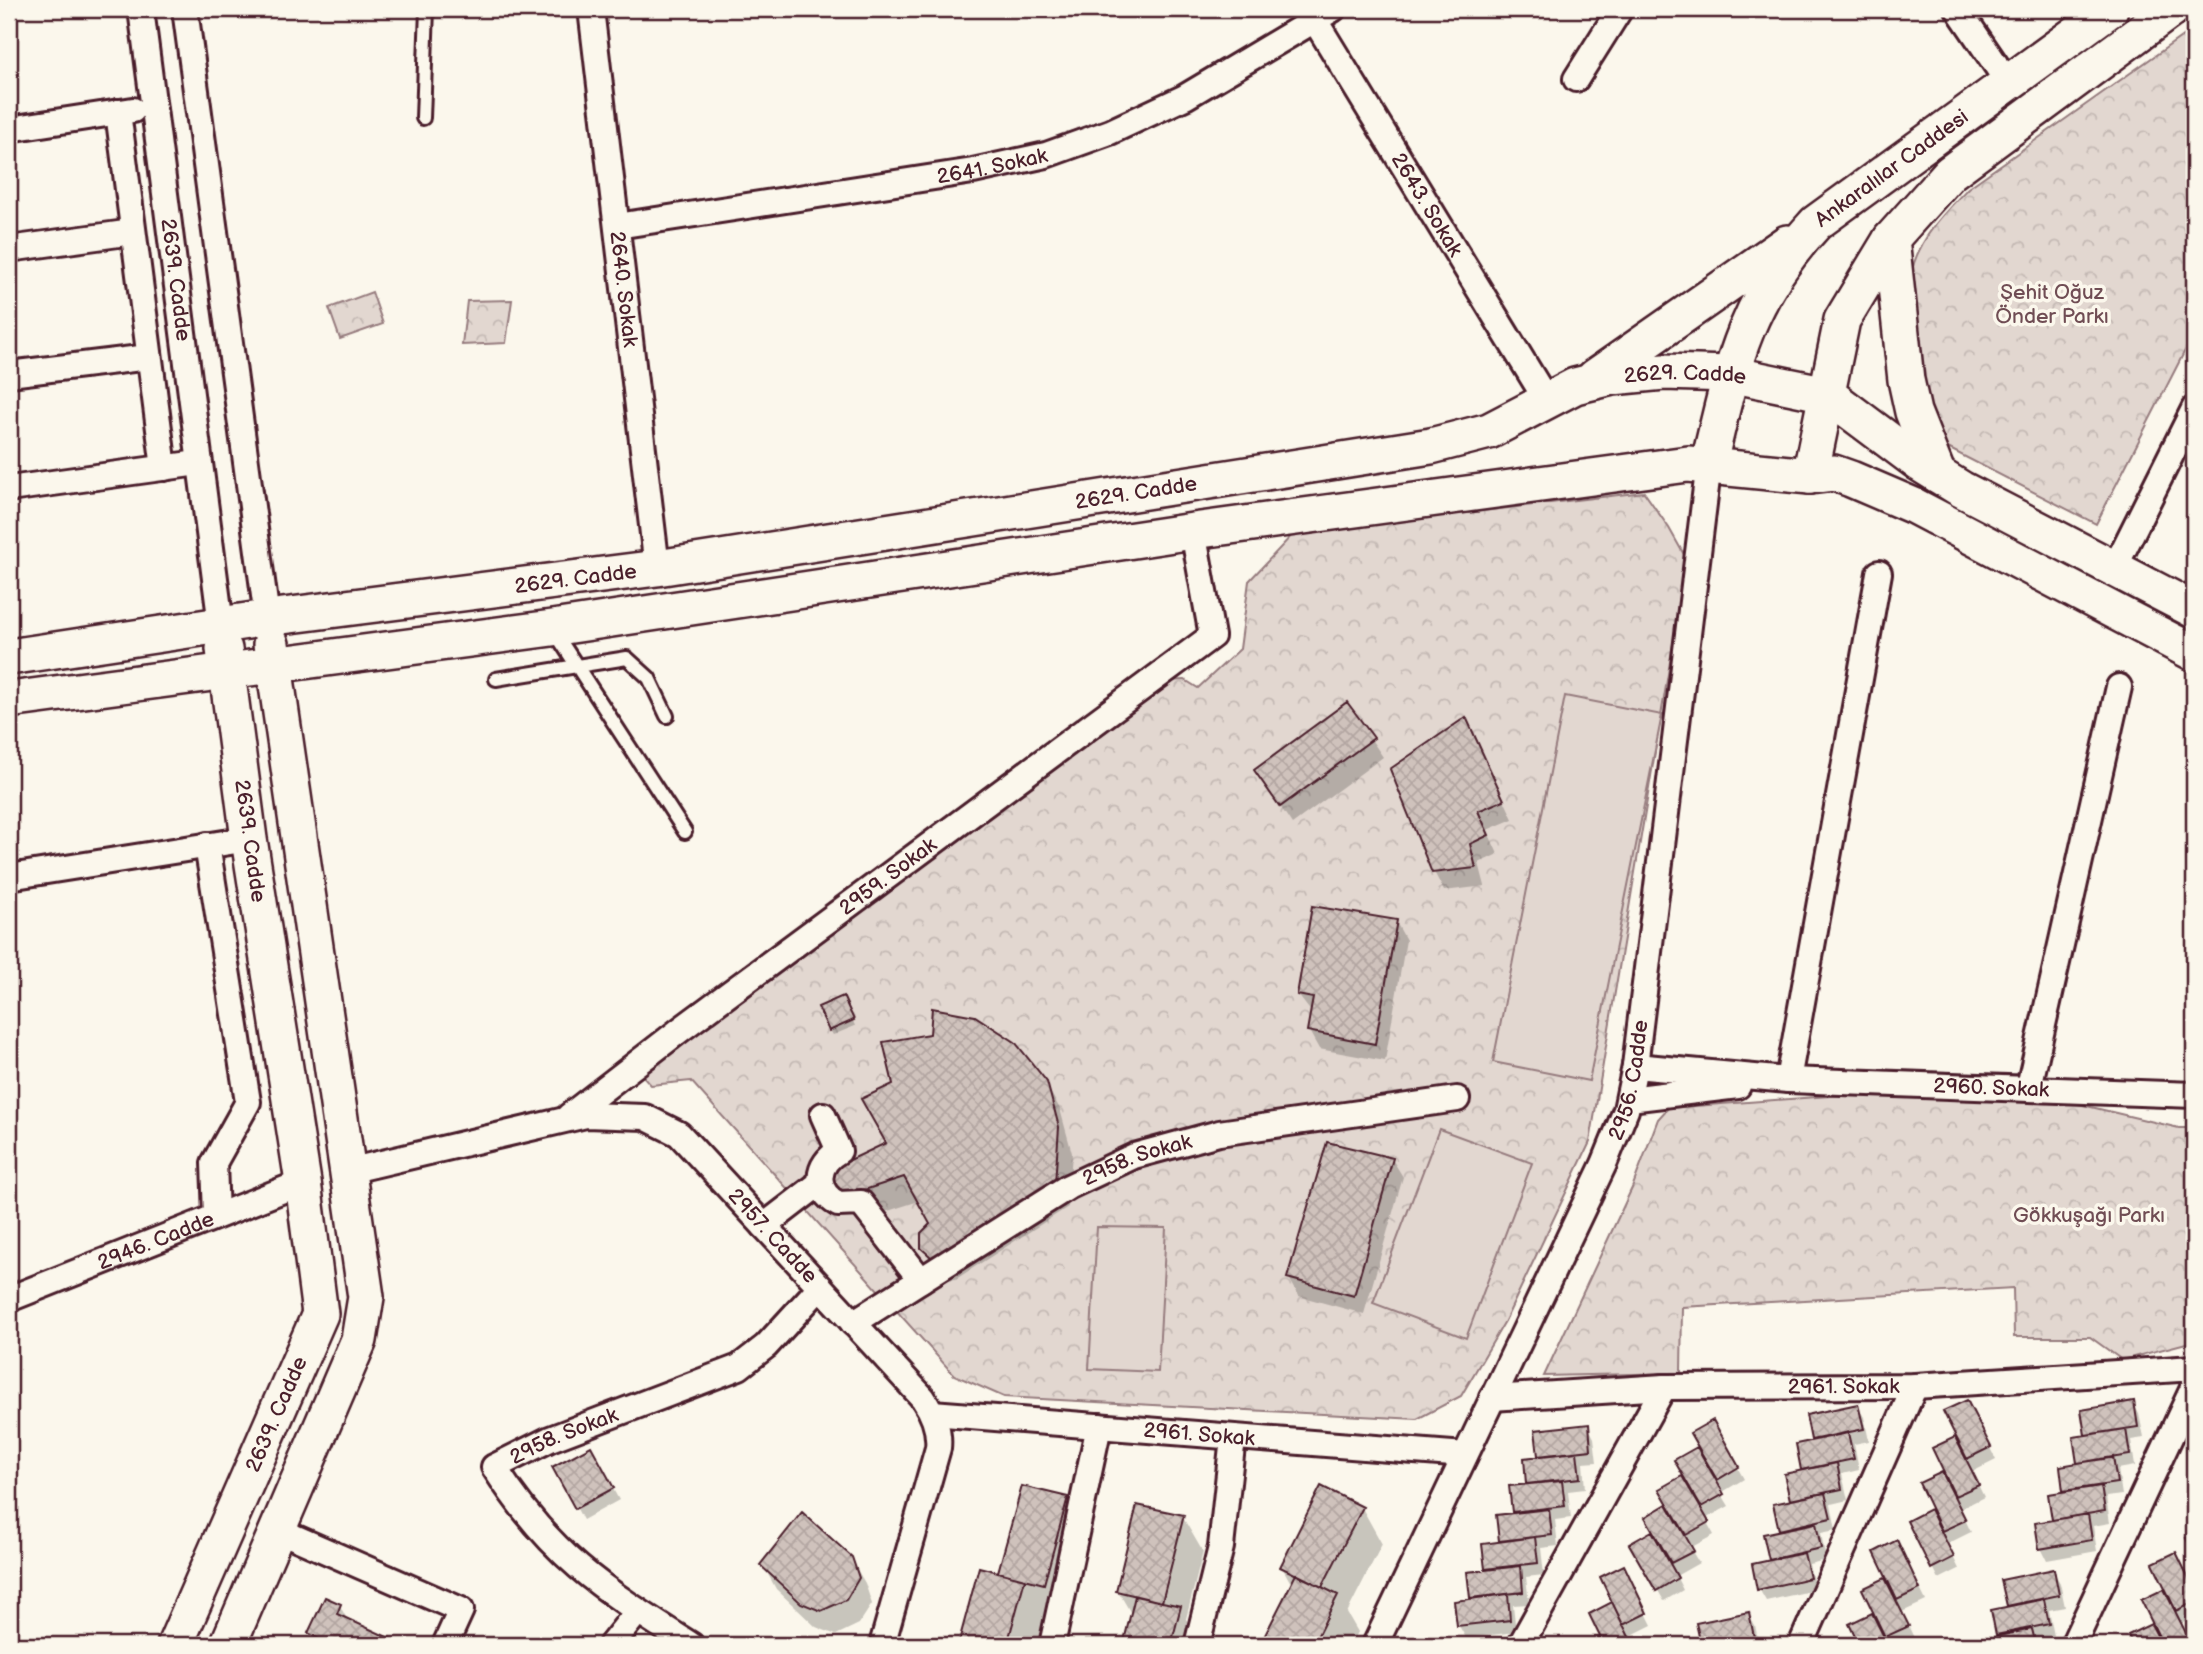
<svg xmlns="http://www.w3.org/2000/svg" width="2203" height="1654" font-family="'Balsamiq Sans',sans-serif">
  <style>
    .forest { fill: url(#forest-crowns); stroke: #967b7e; stroke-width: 2 }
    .pitch { fill: #e2d7d0; stroke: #967b7e; stroke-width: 2 }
    .shadow { fill: #0003 }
    .building { fill: url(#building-cross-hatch); stroke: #4a1f2b; stroke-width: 2 }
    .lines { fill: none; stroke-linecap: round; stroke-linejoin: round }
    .lane-casing { stroke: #4a1f2b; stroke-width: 18 }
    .street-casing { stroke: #4a1f2b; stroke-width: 30 }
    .secondary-casing { stroke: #4a1f2b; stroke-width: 40 }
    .lane { stroke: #fbf7ec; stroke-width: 12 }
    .street { stroke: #fbf7ec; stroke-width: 24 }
    .secondary { stroke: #fbf7ec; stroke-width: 35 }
    .labels { text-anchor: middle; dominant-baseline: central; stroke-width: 7; stroke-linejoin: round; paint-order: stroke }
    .street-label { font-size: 21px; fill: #4a1f2b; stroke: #fbf7ec }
    .park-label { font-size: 21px; fill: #704d54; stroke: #fbf7ec }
  </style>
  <defs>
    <pattern id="forest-crowns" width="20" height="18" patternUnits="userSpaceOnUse" patternTransform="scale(1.75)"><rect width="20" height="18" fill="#e2d7d0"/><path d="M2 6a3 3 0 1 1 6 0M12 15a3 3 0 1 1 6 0" fill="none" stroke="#c3b8b3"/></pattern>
    <pattern id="building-cross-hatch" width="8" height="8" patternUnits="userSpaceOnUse" patternTransform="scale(1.75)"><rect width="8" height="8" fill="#cfc2bc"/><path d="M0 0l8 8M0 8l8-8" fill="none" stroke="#b3a6a2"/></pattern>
  </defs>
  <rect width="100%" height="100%" fill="#fbf7ec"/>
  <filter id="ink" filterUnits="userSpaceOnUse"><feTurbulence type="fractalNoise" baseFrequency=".0143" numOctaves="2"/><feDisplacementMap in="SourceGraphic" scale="14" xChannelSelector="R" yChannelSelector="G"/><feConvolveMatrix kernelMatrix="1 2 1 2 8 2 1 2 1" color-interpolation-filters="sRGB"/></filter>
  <g filter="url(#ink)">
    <!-- forest -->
    <path class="forest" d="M 2194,28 L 2194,333 L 2096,524 L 1940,444 C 1926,400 1900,307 1914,263 C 1924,233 1947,210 1968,188 Z
      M 372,292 L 383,324 L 340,339 L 329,308 Z
      M 512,300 L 506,343 L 462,345 L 467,301 Z
      M 1644,492 L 1669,528 L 1687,560 L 1590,1142 L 1505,1321 L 1461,1396 L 1417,1419 L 1004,1397 L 954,1375 L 691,1081 L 651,1085 L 642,1075 L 1165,681 L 1185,680 L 1198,688 L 1240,649 L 1249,581 L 1294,533 Z
      M 1856,1094 L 2049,1097 L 2179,1128 L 2194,1128 L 2194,1341 L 2122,1360 L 2090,1337 L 2014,1337 L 2013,1288 L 1682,1307 L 1681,1373 L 1544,1376 L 1632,1188 L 1658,1119 L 1668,1108 Z"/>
    <!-- pitch -->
    <path class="pitch" d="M 1565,696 L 1662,715 L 1589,1081 L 1493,1062 Z
      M 1439,1129 L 1532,1163 L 1466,1338 L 1373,1303 Z
      M 1097,1227 L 1166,1228 L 1158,1372 L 1089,1369 Z"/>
    <!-- shadow -->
    <path class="shadow" d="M 1347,704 L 1383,757 L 1292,824 L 1256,770 Z
      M 1475,737 L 1513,819 L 1487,830 L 1498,854 L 1479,863 L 1485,886 L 1444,891 L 1434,872 Z
      M 1396,922 L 1406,940 L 1385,1061 L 1319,1049 L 1309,1031 L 1312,1013 L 1298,995 Z
      M 846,1004 L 855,1026 L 833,1035 L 830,1030 Z
      M 1045,1083 L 1060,1109 L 1072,1153 L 1068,1207 L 956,1279 L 946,1280 L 937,1272 L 923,1247 L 932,1224 L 919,1201 L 863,1219 L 850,1217 L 828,1181 Z
      M 1392,1159 L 1403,1177 L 1364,1314 L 1299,1296 L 1289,1278 Z
      M 2133,1403 L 2139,1414 L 2144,1438 L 2131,1440 L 2135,1466 L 2118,1469 L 2122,1495 L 2106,1497 L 2110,1523 L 2093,1526 L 2097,1551 L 2047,1560 L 2041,1548 L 2054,1521 L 2050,1496 L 2065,1493 L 2062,1467 L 2079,1465 L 2075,1439 L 2087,1437 L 2083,1411 Z
      M 1857,1406 L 1864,1417 L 1869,1441 L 1854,1444 L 1859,1470 L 1842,1474 L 1848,1500 L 1831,1504 L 1836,1530 L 1821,1533 L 1826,1560 L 1809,1564 L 1815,1590 L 1766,1601 L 1759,1589 L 1771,1562 L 1765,1535 L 1781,1532 L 1775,1506 L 1792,1502 L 1786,1476 L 1803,1472 L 1798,1446 L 1813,1442 L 1808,1416 Z
      M 1973,1414 L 1996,1460 L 1972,1472 L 1984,1497 L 1960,1509 L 1971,1532 L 1947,1544 L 1959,1569 L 1939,1579 L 1910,1521 L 1933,1509 L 1921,1484 L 1946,1472 L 1934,1449 L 1958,1437 Z
      M 1712,1423 L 1744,1479 L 1721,1493 L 1729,1506 L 1705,1519 L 1714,1535 L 1690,1548 L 1699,1563 L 1676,1576 L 1683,1590 L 1664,1601 L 1632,1545 L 1655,1531 L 1647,1518 L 1670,1504 L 1662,1489 L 1685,1476 L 1677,1461 L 1700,1448 Z
      M 1588,1426 L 1594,1438 L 1597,1462 L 1583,1463 L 1585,1489 L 1568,1491 L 1571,1518 L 1555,1520 L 1558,1546 L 1541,1548 L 1544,1575 L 1526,1577 L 1529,1604 L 1513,1605 L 1516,1632 L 1466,1638 L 1459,1626 L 1456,1602 L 1472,1600 L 1469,1574 L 1487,1572 L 1484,1545 L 1501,1543 L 1498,1516 L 1514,1515 L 1511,1488 L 1528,1486 L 1526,1459 L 1540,1458 L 1537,1431 Z
      M 591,1449 L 619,1500 L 583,1520 L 555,1468 Z
      M 1066,1499 L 1087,1534 L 1064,1619 L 1045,1613 L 1036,1645 L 959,1645 L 980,1569 L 999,1574 Z
      M 1362,1508 L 1382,1544 L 1347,1613 L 1358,1632 L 1351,1645 L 1262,1645 L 1292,1585 L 1282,1567 Z
      M 1182,1516 L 1203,1552 L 1186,1619 L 1200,1645 L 1125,1645 L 1132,1615 L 1118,1591 Z
      M 1903,1554 L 1926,1601 L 1902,1612 L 1914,1638 L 1899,1645 L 1861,1645 L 1851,1625 L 1876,1613 L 1864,1590 L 1888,1578 Z
      M 850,1558 L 865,1583 L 872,1604 L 859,1624 L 836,1635 L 816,1627 L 776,1589 L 763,1565 Z
      M 2182,1566 L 2194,1590 L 2194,1617 L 2181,1624 L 2192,1645 L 2135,1645 L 2130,1636 L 2155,1624 L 2143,1601 L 2167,1589 Z
      M 2053,1571 L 2060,1583 L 2065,1607 L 2049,1610 L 2054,1636 L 2037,1640 L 2039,1645 L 1983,1645 L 1982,1641 L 1999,1638 L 1993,1612 L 2009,1608 L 2003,1582 Z
      M 1629,1579 L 1652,1625 L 1628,1637 L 1632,1645 L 1587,1645 L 1602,1638 L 1615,1603 Z
      M 340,1606 L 348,1621 L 397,1645 L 317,1645 L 310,1633 Z
      M 1748,1614 L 1755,1625 L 1759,1645 L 1703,1645 L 1698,1624 Z"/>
    <!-- building -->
    <path class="building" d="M 1347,702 L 1374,738 L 1280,807 L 1254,770 Z
      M 1466,717 L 1504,800 L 1478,811 L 1489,835 L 1470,844 L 1476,868 L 1432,873 L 1390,769 Z
      M 1312,906 L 1397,920 L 1375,1044 L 1307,1031 L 1313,998 L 1297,995 Z
      M 843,996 L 854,1020 L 829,1031 L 818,1007 Z
      M 932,1008 L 975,1016 L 1015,1042 L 1047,1082 L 1059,1127 L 1055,1183 L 942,1255 L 931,1257 L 921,1248 L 921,1233 L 930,1224 L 904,1177 L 849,1195 L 834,1193 L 826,1181 L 835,1167 L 886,1143 L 861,1099 L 893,1084 L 883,1042 L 930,1034 Z
      M 1327,1142 L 1393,1158 L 1354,1296 L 1287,1278 Z
      M 1967,1400 L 1991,1447 L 1967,1459 L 1943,1411 Z
      M 2134,1401 L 2138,1427 L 2085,1435 L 2081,1410 Z
      M 1858,1404 L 1864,1429 L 1811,1440 L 1806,1415 Z
      M 1713,1420 L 1739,1467 L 1717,1480 L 1690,1433 Z
      M 1589,1424 L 1591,1450 L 1538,1456 L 1535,1430 Z
      M 2126,1429 L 2130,1455 L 2077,1463 L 2073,1437 Z
      M 1848,1433 L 1854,1459 L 1801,1470 L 1796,1444 Z
      M 1955,1437 L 1979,1485 L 1955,1496 L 1932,1448 Z
      M 591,1446 L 614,1488 L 575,1509 L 552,1467 Z
      M 1697,1447 L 1724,1494 L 1701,1507 L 1674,1460 Z
      M 1577,1452 L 1580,1478 L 1526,1484 L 1524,1458 Z
      M 2113,1457 L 2117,1483 L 2063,1491 L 2060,1466 Z
      M 1837,1463 L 1842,1489 L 1790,1500 L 1784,1474 Z
      M 1942,1472 L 1966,1520 L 1942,1531 L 1919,1483 Z
      M 1682,1476 L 1709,1522 L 1686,1535 L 1659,1489 Z
      M 1562,1481 L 1565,1506 L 1512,1512 L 1509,1486 Z
      M 1022,1486 L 1068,1497 L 1044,1584 L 998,1572 Z
      M 1321,1486 L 1363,1507 L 1322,1587 L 1280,1567 Z
      M 2101,1486 L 2105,1511 L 2052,1520 L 2048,1494 Z
      M 1825,1493 L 1831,1518 L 1779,1530 L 1773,1504 Z
      M 1667,1504 L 1694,1551 L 1671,1563 L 1645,1517 Z
      M 1137,1505 L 1184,1515 L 1162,1602 L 1116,1591 Z
      M 1549,1509 L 1552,1535 L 1499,1541 L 1496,1515 Z
      M 1930,1509 L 1954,1557 L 1931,1569 L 1907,1521 Z
      M 802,1512 L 852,1557 L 859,1578 L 846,1600 L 821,1611 L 801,1603 L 760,1565 Z
      M 2088,1514 L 2092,1540 L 2039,1549 L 2035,1523 Z
      M 1816,1523 L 1821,1548 L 1769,1560 L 1763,1534 Z
      M 1652,1531 L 1678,1578 L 1656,1591 L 1629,1544 Z
      M 2194,1534 L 2194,1554 L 2186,1538 Z
      M 1535,1537 L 1538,1563 L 1485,1569 L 1482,1544 Z
      M 1897,1540 L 1920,1589 L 1897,1600 L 1874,1552 Z
      M 2176,1552 L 2194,1589 L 2194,1602 L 2176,1611 L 2153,1563 Z
      M 1804,1553 L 1810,1578 L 1757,1590 L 1752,1564 Z
      M 1624,1565 L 1647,1613 L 1623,1625 L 1600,1577 Z
      M 1521,1566 L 1523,1592 L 1470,1598 L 1467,1572 Z
      M 979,1567 L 1025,1579 L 1007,1645 L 958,1645 Z
      M 2054,1569 L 2059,1595 L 2007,1606 L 2001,1580 Z
      M 1296,1574 L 1338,1595 L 1313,1645 L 1260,1645 Z
      M 1885,1578 L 1909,1626 L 1885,1637 L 1862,1589 Z
      M 2164,1589 L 2188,1637 L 2170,1645 L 2163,1645 L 2141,1600 Z
      M 1508,1594 L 1510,1620 L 1457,1626 L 1454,1601 Z
      M 1135,1596 L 1181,1606 L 1171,1645 L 1123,1645 Z
      M 325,1597 L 341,1604 L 337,1614 L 396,1641 L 394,1645 L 330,1645 L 308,1633 Z
      M 2044,1599 L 2049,1624 L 1996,1635 L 1991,1610 Z
      M 1612,1602 L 1633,1645 L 1604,1645 L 1589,1614 Z
      M 1749,1612 L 1754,1637 L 1701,1645 L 1696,1623 Z
      M 1872,1613 L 1888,1645 L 1859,1645 L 1849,1624 Z
      M 2151,1624 L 2162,1645 L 2133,1645 L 2128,1635 Z
      M 2032,1629 L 2036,1645 L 1981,1645 L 1980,1640 Z
      M 1599,1638 L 1603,1645 L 1583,1645 Z"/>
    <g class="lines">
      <!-- lane casing -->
      <g class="lane-casing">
        <path id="lane" d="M 423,118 L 427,9
          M 554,631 L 685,832
          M 496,679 L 627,658 L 649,678 L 667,716"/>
      </g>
      <!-- street casing -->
      <g class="street-casing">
        <g id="street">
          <path id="s1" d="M 141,9 L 221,625"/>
          <path d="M 185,9 L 267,618"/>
          <path id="s2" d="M 591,9 L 657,568"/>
          <path id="s3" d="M 1308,9 L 1547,401"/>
          <path d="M 1958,9 L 2009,84"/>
          <path d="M 1576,79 L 1620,9"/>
          <path d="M 118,112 L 164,468"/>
          <path d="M 9,129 L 133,110"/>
          <path id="s4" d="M 617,226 L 973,171 L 1046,155 L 1110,132 L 1185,97 L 1333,9"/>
          <path d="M 9,249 L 133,232"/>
          <path d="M 9,374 L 149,357"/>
          <path d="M 9,489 L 198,463"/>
          <path d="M 2115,567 L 2194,409"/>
          <path d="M 207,845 L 248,1102 L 214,1163 L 216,1216"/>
          <path d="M 9,877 L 249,839"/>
          <path id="s5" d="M 1635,1066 L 1788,1080 L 2194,1095"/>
          <path d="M 1788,1080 L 1879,573"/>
          <path d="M 2029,1087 L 2119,687"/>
          <path d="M 1629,1099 L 1738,1086"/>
          <path d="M 823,1115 L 839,1151 C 816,1164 813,1190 838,1204 L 861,1203 L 921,1280"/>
          <path id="s6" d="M 569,1116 L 680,1030 L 1212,636 L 1193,531"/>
          <path id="s7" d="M 348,1171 L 586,1115 L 645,1117 L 679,1134 L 923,1398 C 933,1413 940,1430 938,1448 L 882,1645"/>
          <path d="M 764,1226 L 820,1183"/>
          <path id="s8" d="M 9,1299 L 303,1182"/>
          <path id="s9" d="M 853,1323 L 1068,1187 L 1134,1156 L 1219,1133 L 1457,1099"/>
          <path id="s10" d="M 1492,1398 L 1664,1387 L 1915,1386 L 2194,1368"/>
          <path id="s11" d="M 932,1413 L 1465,1455"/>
          <path d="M 278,1530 L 461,1610 L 445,1645"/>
          <path d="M 1521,1644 L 1664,1387"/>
          <path d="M 611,1645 L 638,1611"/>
          <path id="s12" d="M 691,1645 C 603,1589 552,1558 494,1467 L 550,1439 L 739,1367 L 766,1346 L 820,1287"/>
          <path d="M 1052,1645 L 1099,1426"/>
          <path d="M 1197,1645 L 1221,1547 L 1233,1437"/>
          <path id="s13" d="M 1375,1645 L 1604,1164 L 1626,1110 L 1635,1066 L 1709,463"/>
          <path d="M 1801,1645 L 1915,1386"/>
          <path d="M 2073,1645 L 2194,1386"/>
        </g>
      </g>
      <!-- secondary casing -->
      <g class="secondary-casing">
        <g id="secondary">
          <path d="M 1891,239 L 1906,380 L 1913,412 L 1938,475"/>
          <path d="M 1595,377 L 1787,243"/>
          <path id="s14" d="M 1709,463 C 1732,365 1745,299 1816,223 L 2110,9"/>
          <path d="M 1810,476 L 1842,320 L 1891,239 L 1950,173 L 2172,9"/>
          <path id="s15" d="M 9,657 L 267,618 L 657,568 L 1431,446 L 1489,431 L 1575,386 L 1612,377 L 1664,372 L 1730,374 L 1827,394 L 1919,463 L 1961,489 L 2194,610"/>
          <path d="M 9,700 L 552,628 L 1193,531 L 1688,464 L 1810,476 L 1834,473 L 1851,479 L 1914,506 L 2194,653"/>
          <path id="s16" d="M 175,1645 L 320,1314 L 303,1182 L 249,839 L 224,649"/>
          <path d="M 228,1645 L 359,1340 L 366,1297 L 271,644"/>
        </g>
      </g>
      <!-- lane -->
      <use href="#lane" class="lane"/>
      <!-- street -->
      <use href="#street" class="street"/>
      <!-- secondary -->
      <use href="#secondary" class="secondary"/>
    </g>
  </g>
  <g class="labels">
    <!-- street labels -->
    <g class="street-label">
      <text stroke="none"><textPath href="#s4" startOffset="380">2641. Sokak</textPath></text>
      <text stroke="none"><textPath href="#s14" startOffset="360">Ankaralılar Caddesi</textPath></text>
      <text stroke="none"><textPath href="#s3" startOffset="229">2643. Sokak</textPath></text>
      <text stroke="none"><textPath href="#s1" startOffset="273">2639. Cadde</textPath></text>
      <text stroke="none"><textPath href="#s2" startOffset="282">2640. Sokak</textPath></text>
      <text stroke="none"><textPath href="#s15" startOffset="1706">2629. Cadde</textPath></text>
      <text stroke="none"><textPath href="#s15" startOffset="1139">2629. Cadde</textPath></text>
      <text stroke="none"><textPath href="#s15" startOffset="572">2629. Cadde</textPath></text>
      <text transform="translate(250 841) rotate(82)">2639. Cadde</text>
      <text stroke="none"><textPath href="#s6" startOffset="399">2959. Sokak</textPath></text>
      <text stroke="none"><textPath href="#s13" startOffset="621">2956. Cadde</textPath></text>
      <text stroke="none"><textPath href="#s5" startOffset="357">2960. Sokak</textPath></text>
      <text stroke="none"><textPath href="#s9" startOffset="329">2958. Sokak</textPath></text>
      <text stroke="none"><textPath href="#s7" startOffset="480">2957. Cadde</textPath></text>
      <text stroke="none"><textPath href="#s8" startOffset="158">2946. Cadde</textPath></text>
      <text stroke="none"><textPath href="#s10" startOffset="352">2961. Sokak</textPath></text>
      <text stroke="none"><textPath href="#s16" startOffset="252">2639. Cadde</textPath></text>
      <text stroke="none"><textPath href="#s11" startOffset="268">2961. Sokak</textPath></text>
      <text stroke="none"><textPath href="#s12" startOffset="345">2958. Sokak</textPath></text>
    </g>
    <!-- park labels -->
    <g class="park-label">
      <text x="2052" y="292">Şehit Oğuz<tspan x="2052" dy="24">Önder Parkı</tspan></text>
      <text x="2089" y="1215">Gökkuşağı Parkı</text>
    </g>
  </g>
  <!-- margin -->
  <rect width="2203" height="1654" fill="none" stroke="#fbf7ec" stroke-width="35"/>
  <rect x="18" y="18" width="2168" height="1619" fill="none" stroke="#4a1f2b" stroke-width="2.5" filter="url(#ink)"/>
</svg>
